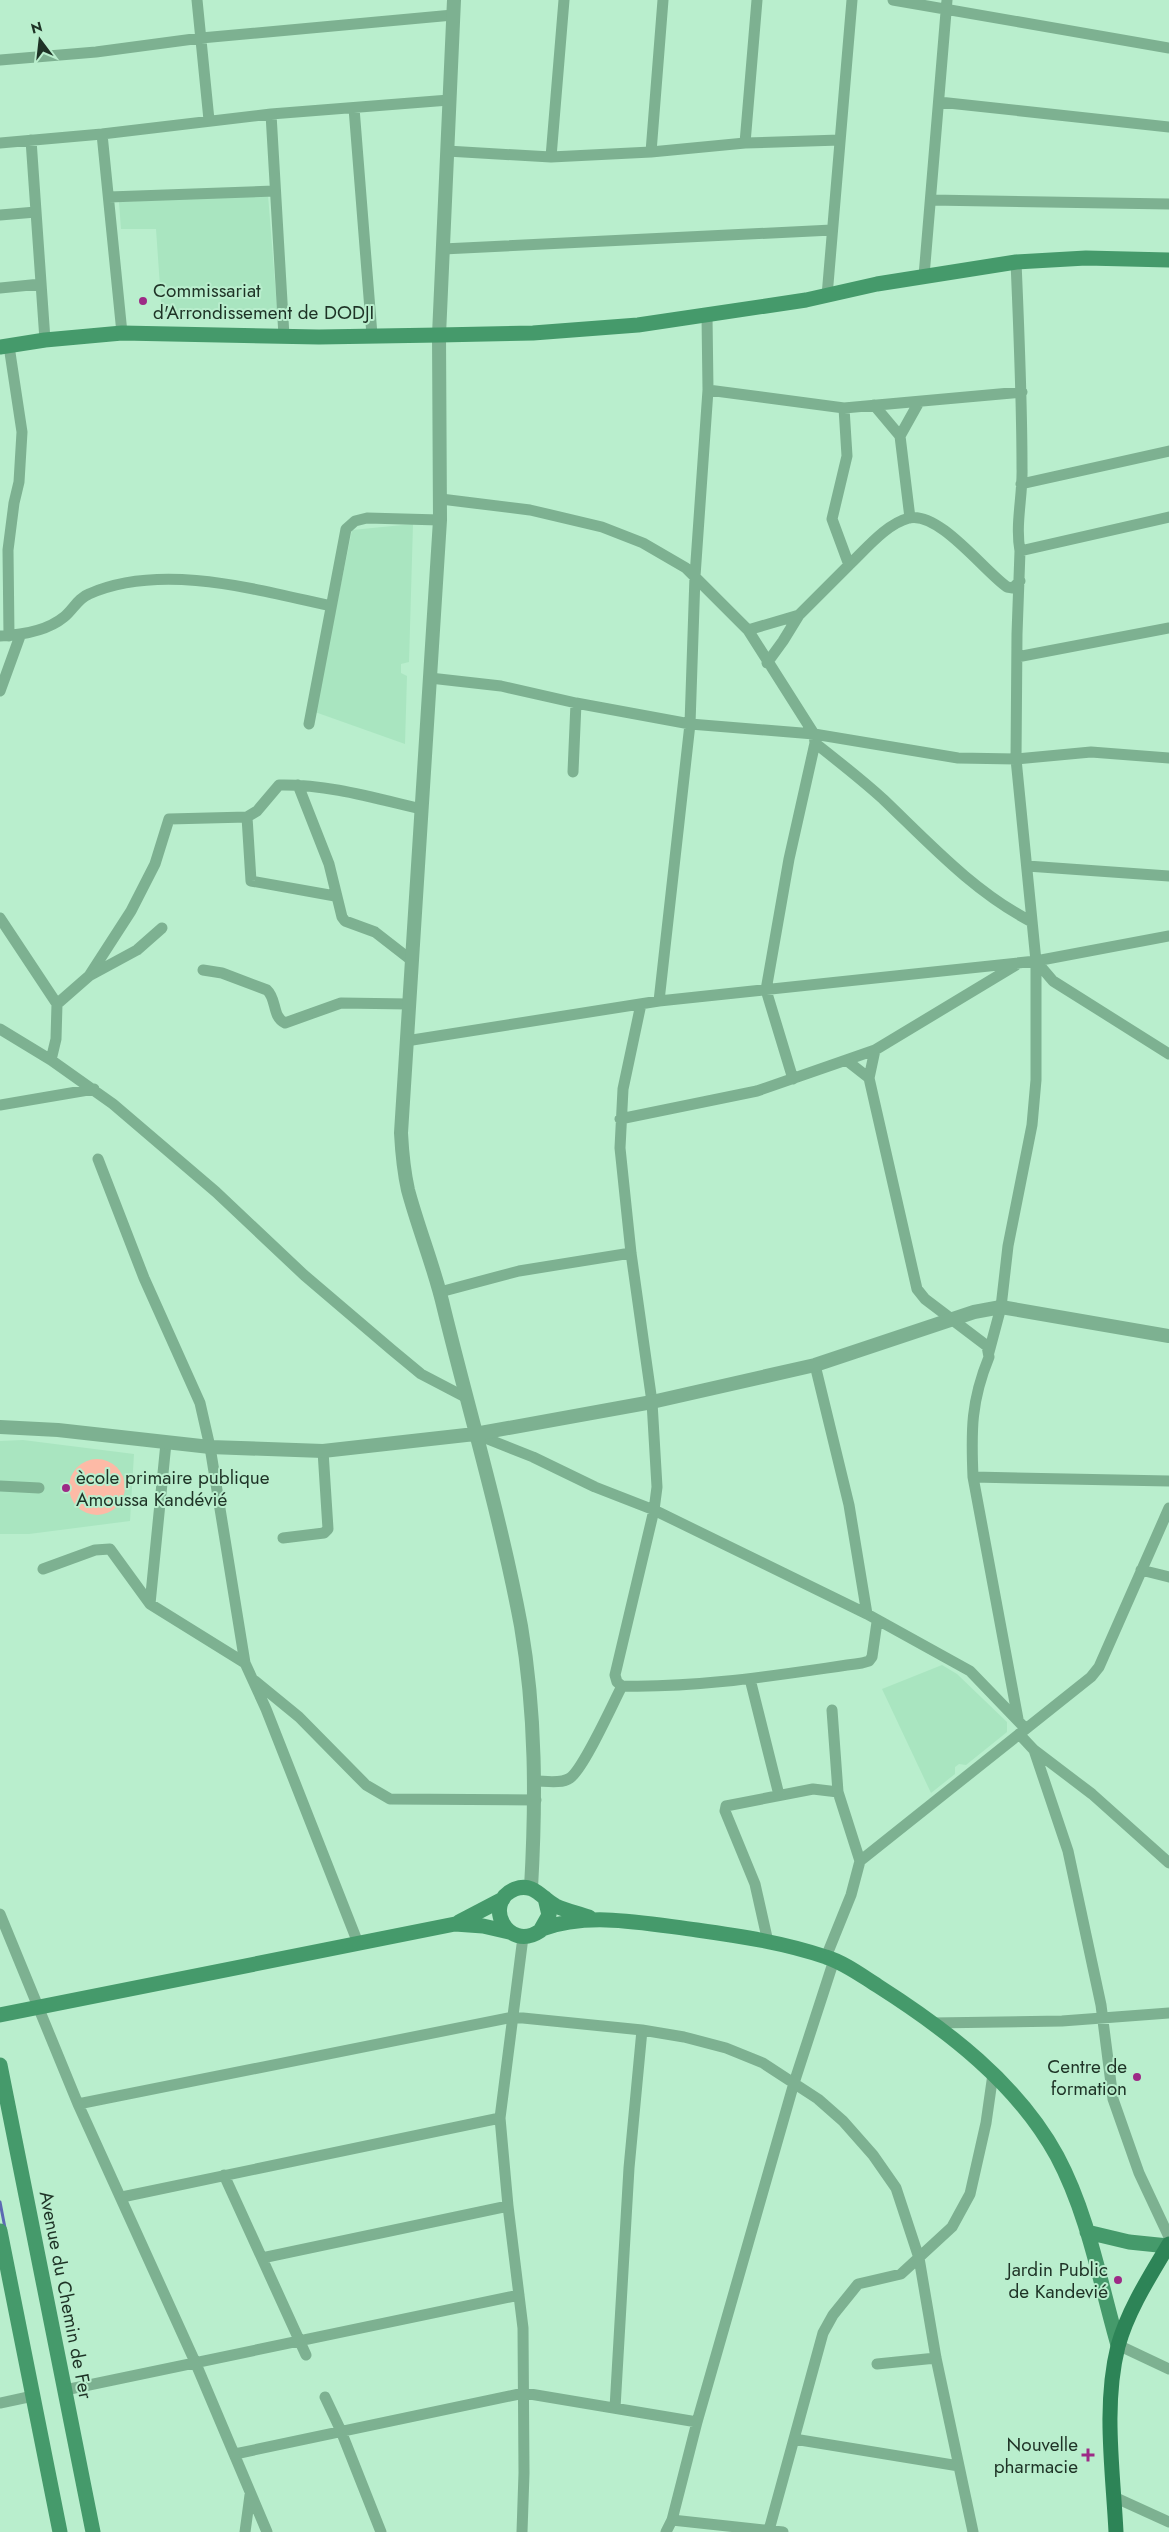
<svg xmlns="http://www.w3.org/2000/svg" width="1169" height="2532" font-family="Jost,sans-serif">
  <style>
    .built { fill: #a9e5c0 }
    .green { fill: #fdbaa6 }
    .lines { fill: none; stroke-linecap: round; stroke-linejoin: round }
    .stream { stroke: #5d6ab3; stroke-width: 3 }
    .minor { stroke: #7db191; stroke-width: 11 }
    .tertiary { stroke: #7db191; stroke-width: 14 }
    .secondary { stroke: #459a6b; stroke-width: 15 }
    .primary { stroke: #2d8457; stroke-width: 15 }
    .poi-dot { fill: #9d2a86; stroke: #b9eecd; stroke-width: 2 }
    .labels { text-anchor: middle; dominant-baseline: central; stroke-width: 4; stroke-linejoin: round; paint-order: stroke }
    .poi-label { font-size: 19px; fill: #1e3326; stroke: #b9eecd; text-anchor: end }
    .street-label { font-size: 19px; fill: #1e3326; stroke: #b9eecd }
  </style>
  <rect width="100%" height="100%" fill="#b9eecd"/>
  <!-- built -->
  <path class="built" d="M 268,195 L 278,320 L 162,315 L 156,229 L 121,229 L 119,202 Z
    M 413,524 L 409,662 L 401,664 L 401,673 L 407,676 L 405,744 L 315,712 L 352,530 Z
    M 23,1440 L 134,1454 L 130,1521 L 29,1534 L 0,1534 L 0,1441 Z
    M 942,1665 L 957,1674 L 1007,1722 L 1007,1732 L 966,1765 L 959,1764 L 955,1767 L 955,1774 L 931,1793 L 882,1689 Z"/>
  <!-- green -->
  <path class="green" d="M69 1487a28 28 0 1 1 56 0a28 28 0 1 1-56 0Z"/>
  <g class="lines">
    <!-- stream -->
    <path class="stream" d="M 0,2202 L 5,2228"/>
    <!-- minor -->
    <path class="minor" d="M 197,0 L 209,120
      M 893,0 L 1169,48
      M 0,60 L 96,52 L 201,38 L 453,15
      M 939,102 L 1169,127
      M 354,108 L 372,335
      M 271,114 L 284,336
      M 102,134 L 122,333
      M 31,140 L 45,340
      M 0,143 L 102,134 L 271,114 L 449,100
      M 745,143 L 757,0
      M 447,151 L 551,157 L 651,152 L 745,143 L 840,140
      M 651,152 L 663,0
      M 551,157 L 564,0
      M 109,197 L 274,191
      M 931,200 L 1169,204
      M 0,215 L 36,212
      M 443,249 L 832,230
      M 924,276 L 947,0
      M 0,288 L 41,284
      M 827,296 L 852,0
      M 9,346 L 22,432 L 19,482 L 14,503 L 8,550 L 9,636
      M 708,390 L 844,408 L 1022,392
      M 874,405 L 900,436 L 910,518
      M 900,436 L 919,402
      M 1021,484 L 1169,451
      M 441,499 L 530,510 L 602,527 L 643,543 L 686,568 L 748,630 L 814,734 L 815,743 L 789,859 L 766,990 L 793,1079
      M 1020,551 L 1169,517
      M 849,565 C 866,549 886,524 909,518 C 939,511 984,571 1007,587 L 1013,588 L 1020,581
      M 748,630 L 799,615
      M 0,636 C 21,635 47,631 64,617 C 73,610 78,598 89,594 C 162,562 258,590 331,606
      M 1017,657 L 1169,628
      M 767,663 L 783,641 L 799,615 L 849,565 L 832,519 L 847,456 L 844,408
      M 430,678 L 501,686 L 576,703 L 690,724 L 814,734 L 958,758 L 1016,759 L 1091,752 L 1169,758
      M 0,691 L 20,636
      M 309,724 L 346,529 L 355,521 L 367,518 L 440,520
      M 815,743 C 838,761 861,779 883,799 C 930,844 974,892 1032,922
      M 573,772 L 576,703
      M 298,785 L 329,864 L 342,917 L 345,921 L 375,932 L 411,960
      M 247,817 L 251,881 L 335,896
      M 1027,866 L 1169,876
      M 0,918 L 57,1004 L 56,1039 L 51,1060
      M 1036,961 L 1053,981 L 1169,1054
      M 203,970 L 222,973 L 267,990 C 277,999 272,1017 285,1023 L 341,1003 L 409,1004
      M 89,976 L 137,950 L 162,928
      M 659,1001 L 690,724 L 695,576 L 708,390 L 707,316
      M 57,1004 L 89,976 L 131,911 L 155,864 L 169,819 L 247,817 L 257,811 L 279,785 C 327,784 374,798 421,809
      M 641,1004 L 623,1089 L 620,1148 L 631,1253 L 652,1402 L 657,1487 L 654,1510 L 615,1675 L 617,1682 L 622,1686 C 703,1688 783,1674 862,1663 L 869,1661 L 872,1657 L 877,1622
      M 0,1029 L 51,1060 L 113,1104 L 216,1192 L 304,1275 L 392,1350 L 421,1374 L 465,1397
      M 406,1041 L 659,1001 L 1036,961 L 1169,936
      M 846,1060 L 869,1078 L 917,1289 L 925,1299 L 987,1346 L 989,1357 C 971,1401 971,1430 973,1477 L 1018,1719
      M 869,1078 L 875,1050
      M 0,1105 L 94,1089
      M 620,1119 L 757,1091 L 875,1050 L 1016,965
      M 98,1159 L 144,1278 L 200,1403 L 210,1447 L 245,1663 L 266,1709 L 358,1943
      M 440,1292 L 519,1271 L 631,1253
      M 989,1352 L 1001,1307 L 1008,1246 L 1032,1125 L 1036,1080 L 1036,961 L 1016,759 L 1017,634 L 1020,551 C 1015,524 1023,495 1022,468 C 1022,399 1019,331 1016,262
      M 815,1365 L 849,1505 L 867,1614
      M 475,1434 L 533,1457 L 595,1487 L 654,1510 L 867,1614 L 970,1671 L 1025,1728
      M 973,1477 L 1169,1481
      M 0,1486 L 39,1488
      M 283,1538 L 324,1533 L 328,1529 L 323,1451
      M 43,1569 L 95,1550 L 110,1549 L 150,1604 L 245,1663
      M 1141,1570 L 1169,1577
      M 150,1604 L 166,1443
      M 750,1679 L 779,1795
      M 255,1681 L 299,1717 L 366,1785 L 390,1799 L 536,1800
      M 832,1710 L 838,1792
      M 1019,1734 L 1034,1750 L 1068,1851 L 1101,2005 L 1113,2099 L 1139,2173 L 1169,2237
      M 1034,1750 L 1092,1794 L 1169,1863
      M 535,1781 C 545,1781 562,1784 570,1778 C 584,1768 612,1705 622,1686
      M 860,1861 L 1091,1677 L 1099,1667 L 1169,1508
      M 0,1914 L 78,2104 L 196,2364 L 267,2532
      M 768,1942 L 755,1884 L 725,1811 L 726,1806 L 813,1789 L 838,1792 L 860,1861 L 851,1895 L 826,1957
      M 933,2023 L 1062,2021 L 1169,2013
      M 78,2104 L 513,2017 L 642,2030 L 684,2037 L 726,2048 L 763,2063 L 818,2099 L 843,2121 L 873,2155 L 896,2188 L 919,2258 L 936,2358 L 973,2532
      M 224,2175 L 306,2355
      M 122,2197 L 500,2118
      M 262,2258 L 508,2206
      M 1118,2345 L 1169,2369
      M 877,2364 L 936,2358
      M 65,2390 L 519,2295
      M 325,2397 L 341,2431 L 381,2532
      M 0,2403 L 33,2396
      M 615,2408 L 629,2168 L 642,2030
      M 794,2439 L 959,2466
      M 235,2454 L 524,2393 L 697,2422
      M 1114,2497 L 1169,2522
      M 672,2520 L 783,2532
      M 769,2530 L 823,2333 L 833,2315 L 858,2284 L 901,2274 L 952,2227 L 970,2194 L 986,2123 L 993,2074
      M 245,2532 L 250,2495
      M 522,2532 L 524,2473 L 523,2328 L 508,2206 L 500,2118 L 523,1937
      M 666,2532 L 672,2520 L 697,2422 L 794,2083 L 834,1960"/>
    <!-- tertiary -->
    <path class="tertiary" d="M 454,0 L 439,335 L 440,520 L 401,1133 C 402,1152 404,1172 408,1190 C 419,1231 435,1269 444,1309 C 470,1415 501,1519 521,1626 C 536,1714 536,1800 531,1888
      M 0,1427 L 58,1430 L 210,1447 L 323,1451 L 475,1434 L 652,1402 L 815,1365 L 974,1312 L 1001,1307 L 1169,1336"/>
    <!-- secondary -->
    <path class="secondary" d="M 0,347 L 45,340 L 122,333 L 319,337 L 439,335 L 533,333 L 638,325 L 806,300 L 877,284 L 1016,262 L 1086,258 L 1169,260
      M 545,1898 L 549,1915 L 540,1931 C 507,1953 482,1902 515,1889 C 534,1882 542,1899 556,1906 C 567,1911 578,1913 589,1917
      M 459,1922 L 503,1899
      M 542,1929 C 590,1911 648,1924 697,1930 C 740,1936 785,1943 826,1957 C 845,1963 862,1976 878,1986 C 947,2030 1017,2083 1057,2156 C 1088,2214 1100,2282 1118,2345
      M 0,2015 L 455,1924 L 483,1926 L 509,1932
      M 0,2065 L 93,2532
      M 0,2231 L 60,2532
      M 1087,2232 L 1129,2242 L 1168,2246"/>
    <!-- primary -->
    <path class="primary" d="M 1116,2532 C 1113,2471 1103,2406 1118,2346 C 1128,2310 1150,2276 1169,2244"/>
  </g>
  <!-- markers -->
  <g class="poi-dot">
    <circle cx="143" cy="301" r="5"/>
    <circle cx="66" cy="1488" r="5"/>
    <circle cx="1137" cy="2077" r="5"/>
    <circle cx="1118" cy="2280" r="5"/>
    <path d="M1085.5 2447.5h5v5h5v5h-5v5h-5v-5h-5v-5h5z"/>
  </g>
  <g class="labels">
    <!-- poi labels -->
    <g class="poi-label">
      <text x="153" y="290" text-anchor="start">Commissariat<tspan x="153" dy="22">d'Arrondissement de DODJI</tspan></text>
      <text x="76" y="1477" text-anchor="start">ècole primaire publique<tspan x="76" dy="22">Amoussa Kandévié</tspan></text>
      <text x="1127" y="2066">Centre de<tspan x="1127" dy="22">formation</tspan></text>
      <text x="1108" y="2269">Jardin Public<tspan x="1108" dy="22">de Kandevié</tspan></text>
      <text x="1078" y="2444">Nouvelle<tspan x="1078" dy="22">pharmacie</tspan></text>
    </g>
    <!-- street labels -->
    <g class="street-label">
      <text transform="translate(66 2295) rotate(79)">Avenue du Chemin de Fer</text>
    </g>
  </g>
  <!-- north arrow -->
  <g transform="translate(40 40) rotate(345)" stroke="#b9eecd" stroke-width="4" paint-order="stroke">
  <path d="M0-4L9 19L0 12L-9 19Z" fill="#1e3326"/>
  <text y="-8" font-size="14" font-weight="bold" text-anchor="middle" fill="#1e3326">N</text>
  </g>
</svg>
